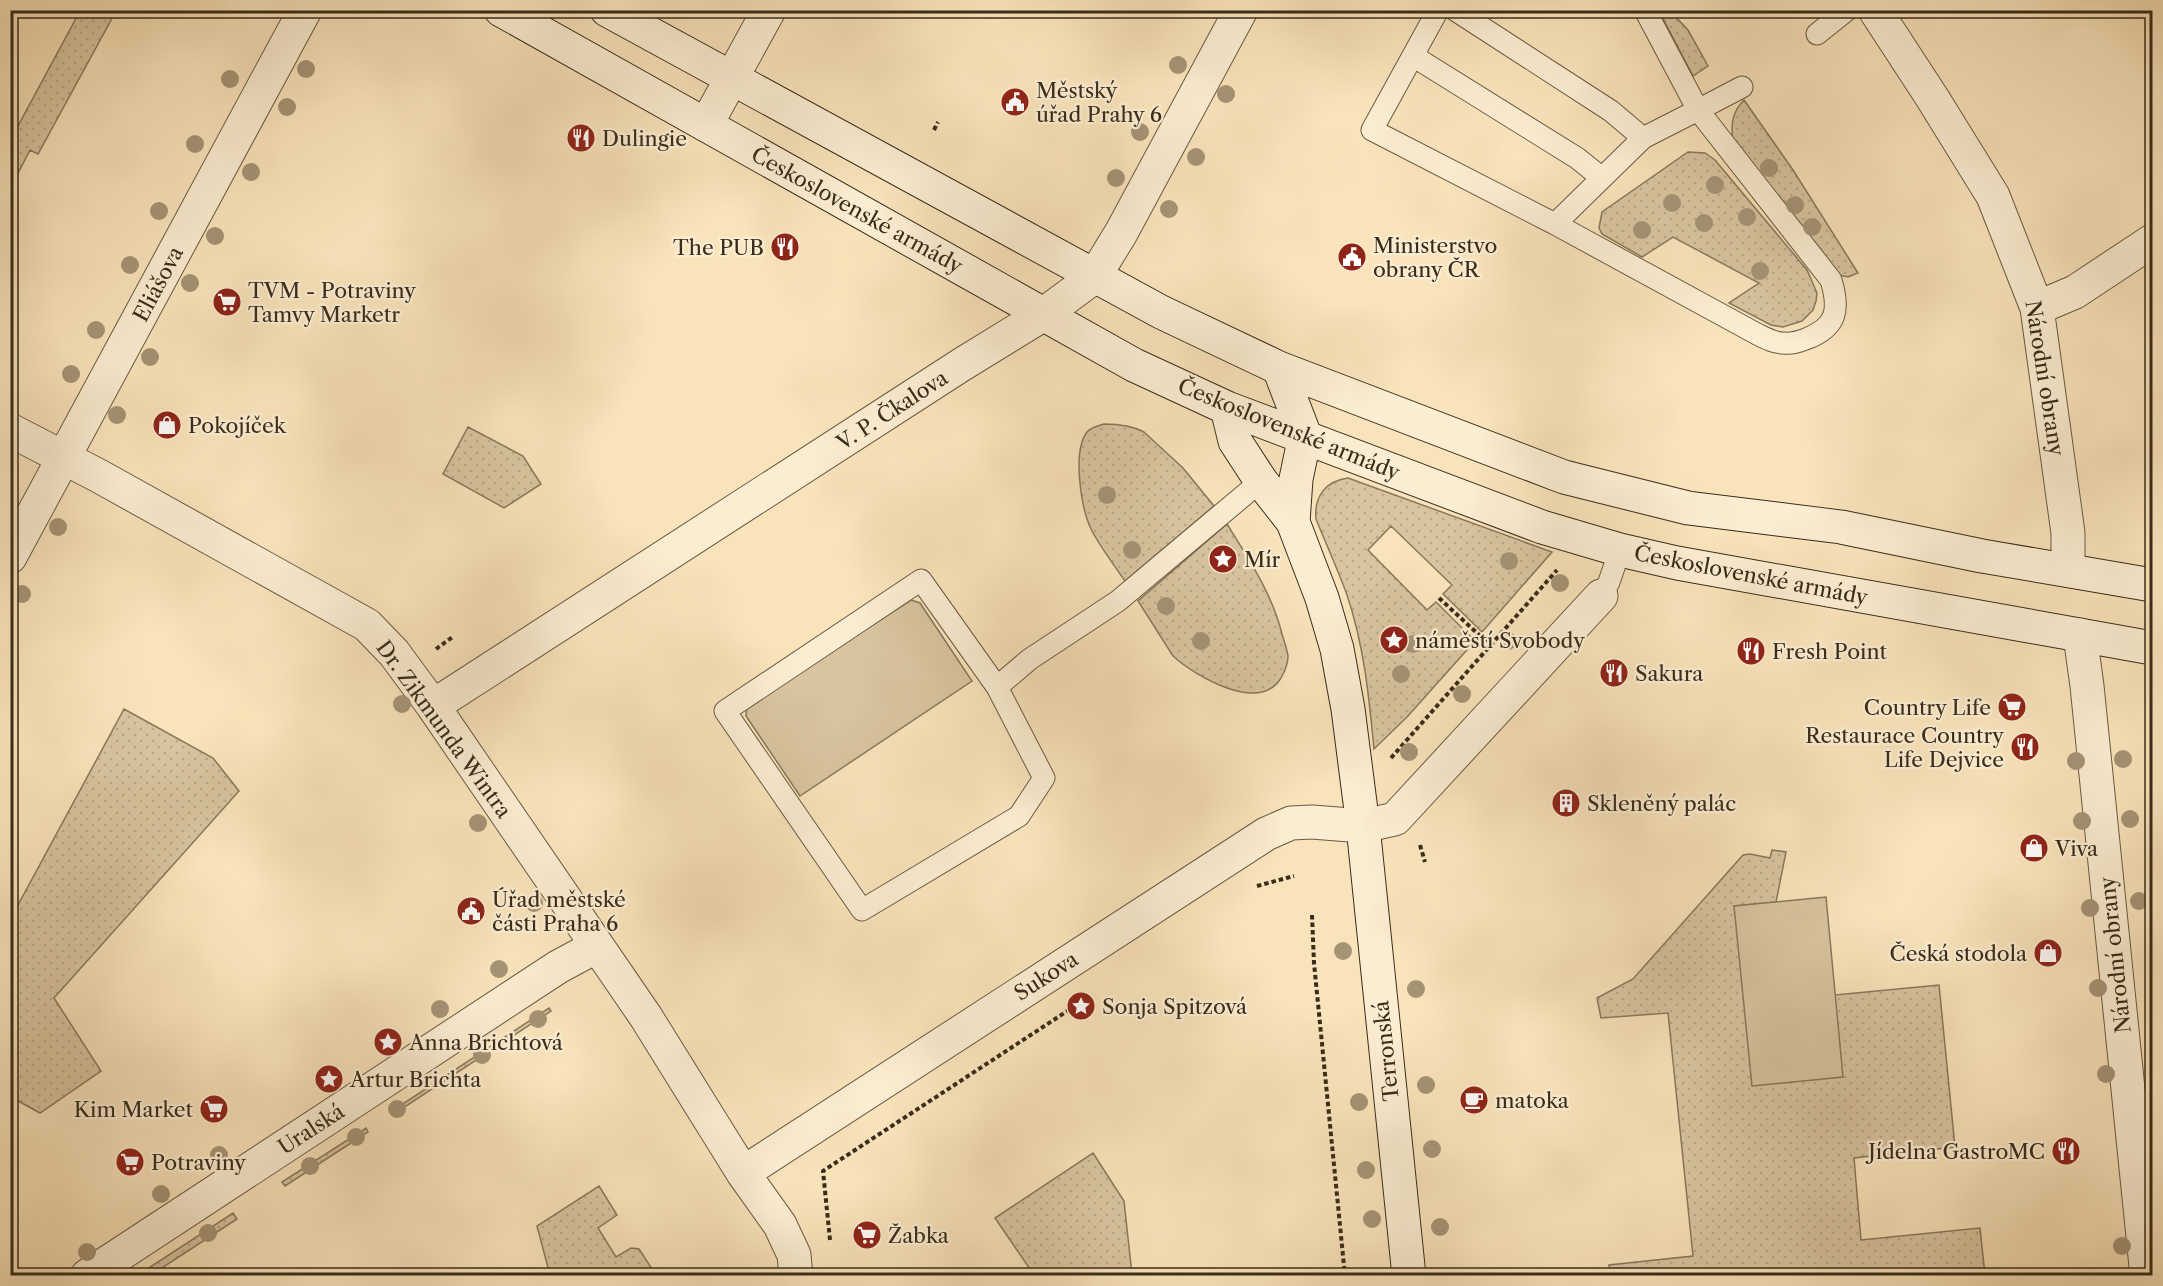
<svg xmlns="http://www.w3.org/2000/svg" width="2163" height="1286" font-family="'Libre Caslon Text',serif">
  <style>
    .grass { fill: url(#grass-dots); stroke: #88785d; stroke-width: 1.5 }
    .pitch { fill: #d8c49f; stroke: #88785d; stroke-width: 1.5 }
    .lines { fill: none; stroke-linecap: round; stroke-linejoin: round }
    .lane-casing { stroke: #695a43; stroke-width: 23 }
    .street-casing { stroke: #695a43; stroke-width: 35 }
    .secondary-casing { stroke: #392c1b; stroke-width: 35 }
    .path { stroke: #392c1b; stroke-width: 4; stroke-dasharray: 4.5 3; stroke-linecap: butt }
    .lane { stroke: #fbedd2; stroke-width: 21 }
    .street { stroke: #fbedd2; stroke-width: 33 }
    .secondary { stroke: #fbedd2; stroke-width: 33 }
    .tree { fill: #a59375 }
    .labels { text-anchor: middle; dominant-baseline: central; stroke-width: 4.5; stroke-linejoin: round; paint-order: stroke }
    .poi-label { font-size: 21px; fill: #392c1b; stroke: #fbedd2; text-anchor: start }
    .street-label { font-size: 21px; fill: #392c1b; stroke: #fbedd2 }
  </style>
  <defs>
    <pattern id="grass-dots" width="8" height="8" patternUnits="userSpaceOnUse" patternTransform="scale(1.5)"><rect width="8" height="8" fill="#d8c49f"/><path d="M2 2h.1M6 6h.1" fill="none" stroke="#baa988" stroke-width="1.8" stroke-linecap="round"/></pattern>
  </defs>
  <rect width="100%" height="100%" fill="#f9e3ba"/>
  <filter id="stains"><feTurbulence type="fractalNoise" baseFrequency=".00333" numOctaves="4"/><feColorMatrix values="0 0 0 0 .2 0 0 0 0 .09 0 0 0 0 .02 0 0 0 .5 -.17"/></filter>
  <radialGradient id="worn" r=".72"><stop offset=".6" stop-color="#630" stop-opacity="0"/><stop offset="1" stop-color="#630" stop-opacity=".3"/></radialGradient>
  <!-- grass -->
  <path class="grass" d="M 80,11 L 116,11 L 38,154 L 30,150 L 11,187 L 11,139 Z
    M 1659,11 L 1670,11 L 1688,30 L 1708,66 L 1693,76 Z
    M 1744,100 L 1793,170 L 1858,273 L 1848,277 L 1839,275 L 1733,143 C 1731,126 1731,113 1744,100 Z
    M 1688,152 L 1705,153 L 1715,160 L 1807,270 L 1817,293 L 1816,301 L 1813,310 L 1802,321 L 1783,327 L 1771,325 L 1729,303 L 1759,283 L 1673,237 L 1642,257 L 1602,234 L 1599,228 L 1602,212 Z
    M 1104,424 C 1118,424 1131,425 1144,432 L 1183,468 L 1214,506 L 1125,581 C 1114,565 1101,548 1092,531 C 1081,509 1072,452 1087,432 C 1091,427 1098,426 1104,424 Z
    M 468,427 L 523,456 L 541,484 L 504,508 L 443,474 Z
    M 1348,478 L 1552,552 L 1482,632 L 1443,594 L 1452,585 L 1391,526 L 1368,550 L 1427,610 L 1436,602 L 1475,641 L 1407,717 L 1374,749 C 1369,697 1364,645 1347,595 C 1338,570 1326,544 1316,519 C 1314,497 1325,481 1348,478 Z
    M 1227,524 C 1249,560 1272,593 1282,634 C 1284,641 1287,649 1288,656 C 1288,664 1285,671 1281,678 C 1259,714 1195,676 1173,656 L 1138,601 Z
    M 124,709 L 213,758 L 239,791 L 54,998 L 101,1071 L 40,1113 L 11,1097 L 11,918 Z
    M 1772,850 L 1786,852 L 1776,902 L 1734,906 L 1835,995 L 1939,985 L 1955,1147 L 1854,1158 L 1861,1240 L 1980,1228 L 1985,1275 L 1610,1275 L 1609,1265 L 1693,1256 L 1668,1013 L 1601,1018 L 1597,998 L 1633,979 L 1743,855 L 1750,854 L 1770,858 Z
    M 549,1008 L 551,1011 L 394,1114 L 392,1111 Z
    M 366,1128 L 368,1132 L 285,1186 L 282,1182 Z
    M 1093,1153 L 1124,1201 L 1132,1275 L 1034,1275 L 995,1218 Z
    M 599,1186 L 617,1215 L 598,1228 L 616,1257 L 631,1248 L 639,1249 L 656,1275 L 550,1275 L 537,1226 Z
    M 233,1213 L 237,1219 L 151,1275 L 138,1275 Z"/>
  <!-- pitch -->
  <path class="pitch" d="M 911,600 L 920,603 L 972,681 L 800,796 L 746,716 L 747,706 Z
    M 1826,897 L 1843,1077 L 1752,1086 L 1734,906 Z"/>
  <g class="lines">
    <!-- lane casing -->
    <g class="lane-casing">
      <path id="lane" d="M 1438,10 L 1372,130 L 1555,224 L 1757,334 C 1765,338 1774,343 1783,343 C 1792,344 1798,342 1806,339 C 1837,327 1840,310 1831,280 L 1698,110 L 1742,87
        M 1455,10 L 1611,111 L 1643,138
        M 1817,34 L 1847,10
        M 1413,56 L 1577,158 L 1602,178
        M 1555,224 L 1643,138 L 1698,110 L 1645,10
        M 1601,596 L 1609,582 L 1620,550
        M 997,687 L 921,580 L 725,711 L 862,910 L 1019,816 L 1044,778 L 997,687 L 1030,659 L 1118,601 L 1261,481"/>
    </g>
    <!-- street casing -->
    <g class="street-casing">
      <path id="street" d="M 1875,10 L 1933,99 L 1993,196 L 2037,308 L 2068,533 L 2068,570
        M 706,125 L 769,10
        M 2037,308 L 2075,292 L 2152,241
        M 10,430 L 99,476 L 367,625 L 394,653 L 433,706 L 646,1017 L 743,1173 L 780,1225 L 794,1255 L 796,1276
        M 10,557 L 305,10
        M 2080,635 L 2087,686 L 2147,1276
        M 433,706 L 961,365 L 1044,314 L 1094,277 L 1121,233 L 1241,10
        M 743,1173 L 1266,834 L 1291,823 L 1312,822 L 1363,826 L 1395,819 L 1601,596
        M 87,1276 L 558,967 L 597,946"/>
    </g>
    <!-- secondary casing -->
    <g class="secondary-casing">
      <path id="secondary" d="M 501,10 L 1134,365 L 1227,408 L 1542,527 L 1620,550 L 1677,563 L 2152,648
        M 607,10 L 1161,312 L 1279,368 L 1564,477 L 1688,508 L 1841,527 L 1982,556 L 2152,585
        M 1279,368 L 1305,436
        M 1227,408 L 1235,441 L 1261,481 L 1293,522 L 1322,598 L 1337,649 L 1348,709 L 1363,826 L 1409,1276
        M 1293,522 L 1296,479 L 1305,436"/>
    </g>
    <!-- path -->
    <path class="path" d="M 934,130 L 938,122
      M 1439,598 L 1490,645
      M 436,649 L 454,636
      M 1391,758 L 1557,570
      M 1420,845 L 1425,862
      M 1257,886 L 1294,876
      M 1312,915 L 1314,963 L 1345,1276
      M 830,1240 L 823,1171 L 1078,1004"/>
    <!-- lane -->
    <use href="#lane" class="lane"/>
    <!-- street -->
    <use href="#street" class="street"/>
    <!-- secondary -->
    <use href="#secondary" class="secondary"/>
  </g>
  <!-- trees -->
  <g class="tree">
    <circle cx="1178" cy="65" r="9"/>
    <circle cx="306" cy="69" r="9"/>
    <circle cx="230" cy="79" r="9"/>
    <circle cx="1226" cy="94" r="9"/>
    <circle cx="287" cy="107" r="9"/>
    <circle cx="1140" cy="132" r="9"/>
    <circle cx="195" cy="144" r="9"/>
    <circle cx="1196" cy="157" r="9"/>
    <circle cx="1769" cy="168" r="9"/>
    <circle cx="251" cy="172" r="9"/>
    <circle cx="1116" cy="178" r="9"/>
    <circle cx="1715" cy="185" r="9"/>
    <circle cx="1672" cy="203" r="9"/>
    <circle cx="1795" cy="205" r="9"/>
    <circle cx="1169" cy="209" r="9"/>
    <circle cx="159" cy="211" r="9"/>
    <circle cx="1747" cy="217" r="9"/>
    <circle cx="1704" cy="223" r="9"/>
    <circle cx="1812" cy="227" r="9"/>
    <circle cx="1642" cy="230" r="9"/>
    <circle cx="215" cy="236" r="9"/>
    <circle cx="130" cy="265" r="9"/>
    <circle cx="1760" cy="271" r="9"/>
    <circle cx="190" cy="283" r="9"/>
    <circle cx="96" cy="330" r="9"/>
    <circle cx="150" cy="357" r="9"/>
    <circle cx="71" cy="374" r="9"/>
    <circle cx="117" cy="415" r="9"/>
    <circle cx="1107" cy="495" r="9"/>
    <circle cx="58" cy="527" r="9"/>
    <circle cx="1132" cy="550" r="9"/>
    <circle cx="1509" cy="561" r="9"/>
    <circle cx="1560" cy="583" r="9"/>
    <circle cx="22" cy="594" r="9"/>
    <circle cx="1166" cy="606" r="9"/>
    <circle cx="1201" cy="641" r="9"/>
    <circle cx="1508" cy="641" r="9"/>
    <circle cx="1413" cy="644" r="9"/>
    <circle cx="1401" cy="674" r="9"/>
    <circle cx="1462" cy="694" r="9"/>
    <circle cx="402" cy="704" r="9"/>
    <circle cx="1409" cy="752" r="9"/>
    <circle cx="2123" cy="759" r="9"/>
    <circle cx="2076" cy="761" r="9"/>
    <circle cx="2130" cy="819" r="9"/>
    <circle cx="2082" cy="821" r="9"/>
    <circle cx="478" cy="823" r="9"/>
    <circle cx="2139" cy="901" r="9"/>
    <circle cx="534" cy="903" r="9"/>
    <circle cx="2090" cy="908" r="9"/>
    <circle cx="1343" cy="951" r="9"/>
    <circle cx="499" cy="969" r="9"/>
    <circle cx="2098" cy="988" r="9"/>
    <circle cx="1416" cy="989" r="9"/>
    <circle cx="440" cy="1009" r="9"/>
    <circle cx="538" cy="1019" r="9"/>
    <circle cx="482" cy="1055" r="9"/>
    <circle cx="2106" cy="1074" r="9"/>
    <circle cx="1426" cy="1085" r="9"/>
    <circle cx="1359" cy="1102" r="9"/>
    <circle cx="397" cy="1109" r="9"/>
    <circle cx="356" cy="1137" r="9"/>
    <circle cx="1432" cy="1149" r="9"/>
    <circle cx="219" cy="1155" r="9"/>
    <circle cx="310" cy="1166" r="9"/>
    <circle cx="1366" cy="1170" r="9"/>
    <circle cx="161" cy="1194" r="9"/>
    <circle cx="1372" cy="1219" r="9"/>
    <circle cx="1440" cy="1227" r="9"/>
    <circle cx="208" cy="1233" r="9"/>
    <circle cx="2122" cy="1246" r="9"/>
    <circle cx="87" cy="1252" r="9"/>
  </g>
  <!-- icons -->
  <defs>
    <g id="civic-disc" transform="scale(1.5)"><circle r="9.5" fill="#8f2418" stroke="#fbedd2"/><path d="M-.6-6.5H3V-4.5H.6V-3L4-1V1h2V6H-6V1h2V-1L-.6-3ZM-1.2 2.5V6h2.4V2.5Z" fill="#fff"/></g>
    <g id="restaurant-disc" transform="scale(1.5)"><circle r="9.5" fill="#8f2418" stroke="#fbedd2"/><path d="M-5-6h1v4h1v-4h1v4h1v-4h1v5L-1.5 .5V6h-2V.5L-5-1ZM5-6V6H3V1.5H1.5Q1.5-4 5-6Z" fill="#fff"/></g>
    <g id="supermarket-disc" transform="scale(1.5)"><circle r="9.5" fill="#8f2418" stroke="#fbedd2"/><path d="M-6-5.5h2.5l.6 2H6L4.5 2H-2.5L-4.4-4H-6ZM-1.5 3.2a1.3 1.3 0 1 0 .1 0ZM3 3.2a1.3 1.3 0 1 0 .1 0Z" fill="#fff"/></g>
    <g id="shop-disc" transform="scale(1.5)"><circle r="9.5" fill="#8f2418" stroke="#fbedd2"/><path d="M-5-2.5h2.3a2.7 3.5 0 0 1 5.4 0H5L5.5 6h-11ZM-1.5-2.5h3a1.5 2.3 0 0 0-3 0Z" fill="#fff"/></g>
    <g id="sight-disc" transform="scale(1.5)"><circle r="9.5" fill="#8f2418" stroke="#fbedd2"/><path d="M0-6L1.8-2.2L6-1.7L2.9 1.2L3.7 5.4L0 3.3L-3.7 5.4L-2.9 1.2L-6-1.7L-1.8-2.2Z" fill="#fff"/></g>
    <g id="building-disc" transform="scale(1.5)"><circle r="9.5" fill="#8f2418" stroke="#fbedd2"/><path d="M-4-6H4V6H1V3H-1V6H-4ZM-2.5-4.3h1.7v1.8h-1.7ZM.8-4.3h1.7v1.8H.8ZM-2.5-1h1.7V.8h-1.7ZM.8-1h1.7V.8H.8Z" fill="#fff"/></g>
    <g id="cafe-disc" transform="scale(1.5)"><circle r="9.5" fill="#8f2418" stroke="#fbedd2"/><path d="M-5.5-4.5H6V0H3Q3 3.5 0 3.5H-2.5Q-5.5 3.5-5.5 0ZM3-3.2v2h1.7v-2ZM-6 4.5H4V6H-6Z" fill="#fff"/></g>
  </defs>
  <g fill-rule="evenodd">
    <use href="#civic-disc" x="1015" y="102"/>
    <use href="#restaurant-disc" x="581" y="138"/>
    <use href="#restaurant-disc" x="785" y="247"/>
    <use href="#civic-disc" x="1352" y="257"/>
    <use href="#supermarket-disc" x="227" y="302"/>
    <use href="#shop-disc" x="167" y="425"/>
    <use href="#sight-disc" x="1223" y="559"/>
    <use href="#sight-disc" x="1394" y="640"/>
    <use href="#restaurant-disc" x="1751" y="651"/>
    <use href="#restaurant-disc" x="1614" y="673"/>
    <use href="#supermarket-disc" x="2012" y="707"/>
    <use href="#restaurant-disc" x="2025" y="747"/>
    <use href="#building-disc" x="1566" y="803"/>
    <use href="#shop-disc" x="2034" y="848"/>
    <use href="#civic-disc" x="471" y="911"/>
    <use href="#shop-disc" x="2048" y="953"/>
    <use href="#sight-disc" x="1081" y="1006"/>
    <use href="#sight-disc" x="388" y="1042"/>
    <use href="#sight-disc" x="329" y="1079"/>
    <use href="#cafe-disc" x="1474" y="1100"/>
    <use href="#supermarket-disc" x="214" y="1109"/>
    <use href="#restaurant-disc" x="2066" y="1151"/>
    <use href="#supermarket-disc" x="130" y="1162"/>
    <use href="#supermarket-disc" x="867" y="1235"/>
  </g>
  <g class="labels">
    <!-- poi labels -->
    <g class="poi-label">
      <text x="1036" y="90">Městský<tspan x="1036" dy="24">úřad Prahy 6</tspan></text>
      <text x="602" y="138">Dulingie</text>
      <text x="1373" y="245">Ministerstvo<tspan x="1373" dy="24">obrany ČR</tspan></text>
      <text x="764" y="247" text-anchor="end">The PUB</text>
      <text x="248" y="290">TVM - Potraviny<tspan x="248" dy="24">Tamvy Marketr</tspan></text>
      <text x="188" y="425">Pokojíček</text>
      <text x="1244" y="559">Mír</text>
      <text x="1415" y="640">náměstí Svobody</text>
      <text x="1772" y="651">Fresh Point</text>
      <text x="1635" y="673">Sakura</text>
      <text x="1991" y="707" text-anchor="end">Country Life</text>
      <text x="2004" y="735" text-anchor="end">Restaurace Country<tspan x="2004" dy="24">Life Dejvice</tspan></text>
      <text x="1587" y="803">Skleněný palác</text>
      <text x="2055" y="848">Viva</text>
      <text x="492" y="899">Úřad městské<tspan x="492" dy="24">části Praha 6</tspan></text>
      <text x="2027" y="953" text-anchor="end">Česká stodola</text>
      <text x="1102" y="1006">Sonja Spitzová</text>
      <text x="409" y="1042">Anna Brichtová</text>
      <text x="350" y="1079">Artur Brichta</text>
      <text x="1495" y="1100">matoka</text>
      <text x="193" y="1109" text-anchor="end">Kim Market</text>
      <text x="2045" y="1151" text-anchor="end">Jídelna GastroMC</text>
      <text x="151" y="1162">Potraviny</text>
      <text x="888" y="1235">Žabka</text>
    </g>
    <!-- street labels -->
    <g class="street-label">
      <text transform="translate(857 210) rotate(29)">Československé armády</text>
      <text transform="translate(158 284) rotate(-62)">Eliášova</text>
      <text transform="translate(2045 378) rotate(81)">Národní obrany</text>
      <text transform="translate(892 410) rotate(-33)">V. P. Čkalova</text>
      <text transform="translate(1289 429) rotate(22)">Československé armády</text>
      <text transform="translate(1751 575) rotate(11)">Československé armády</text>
      <text transform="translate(444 729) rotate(54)">Dr. Zikmunda Wintra</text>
      <text transform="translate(2115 955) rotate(-96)">Národní obrany</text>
      <text transform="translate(1046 976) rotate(-33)">Sukova</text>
      <text transform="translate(1386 1051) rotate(-96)">Terronská</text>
      <text transform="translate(311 1129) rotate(-33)">Uralská</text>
    </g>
  </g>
  <!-- margin -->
  <rect width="2163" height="1286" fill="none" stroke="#f9e3ba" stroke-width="36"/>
  <rect x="12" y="12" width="2139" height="1262" fill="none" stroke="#392c1b" stroke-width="3"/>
  <rect x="18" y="18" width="2127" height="1250" fill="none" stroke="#392c1b" stroke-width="1.5"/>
  <rect width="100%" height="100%" filter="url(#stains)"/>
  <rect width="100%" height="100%" fill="url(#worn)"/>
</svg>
